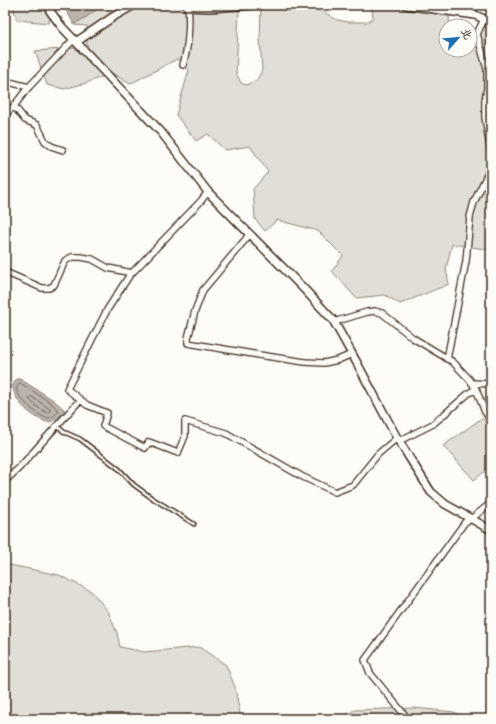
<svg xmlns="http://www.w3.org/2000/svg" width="496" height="724" font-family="Dekko,'LXGW WenKai TC',sans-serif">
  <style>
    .green { fill: #e1ded7; stroke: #8e847a }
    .water { fill: #bbb4ad; stroke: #887d74 }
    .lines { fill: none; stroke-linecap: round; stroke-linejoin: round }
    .shore { stroke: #6e6157; stroke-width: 1 }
    .service-casing { stroke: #3b2a1e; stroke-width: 5.5 }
    .minor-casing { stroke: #3b2a1e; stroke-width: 8 }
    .tertiary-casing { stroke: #3b2a1e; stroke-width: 10 }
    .service { stroke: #fdfcf7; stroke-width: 2.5 }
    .minor { stroke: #fdfcf7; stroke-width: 5.5 }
    .tertiary { stroke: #fdfcf7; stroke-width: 7 }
  </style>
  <rect width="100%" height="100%" fill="#fdfcf7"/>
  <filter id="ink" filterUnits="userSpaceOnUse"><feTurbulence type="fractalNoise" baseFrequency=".025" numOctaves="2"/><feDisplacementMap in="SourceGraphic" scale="8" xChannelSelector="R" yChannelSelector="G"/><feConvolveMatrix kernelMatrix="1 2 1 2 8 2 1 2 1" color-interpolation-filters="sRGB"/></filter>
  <g filter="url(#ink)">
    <!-- green -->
    <path class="green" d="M 12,5 L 54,5 L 49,23 L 17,20 Z
      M 100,5 L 241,5 L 239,11 L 236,73 L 241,83 L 246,85 L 257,80 L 262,70 L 260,39 L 261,7 L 274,5 L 318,5 L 321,10 L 337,20 L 349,22 L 367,22 L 373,18 L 372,10 L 368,5 L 461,5 L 461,10 L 451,8 L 449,17 L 450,26 L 446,26 L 446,50 L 470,50 L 470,30 L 490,26 L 491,26 L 491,250 L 452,244 L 446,269 L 449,284 L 400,304 L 385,295 L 356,298 L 332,271 L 343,256 L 318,231 L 277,220 L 265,231 L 255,219 L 253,189 L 268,172 L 250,146 L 225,150 L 208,134 L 196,141 L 176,115 L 189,70 L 177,59 L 130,84 L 112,73 L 86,83 L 64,89 L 47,85 L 35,51 L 87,47 L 87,26 L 74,25 L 74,24 C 83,19 93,14 100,5 Z
      M 482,418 L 491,429 L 491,474 L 484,472 L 474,480 L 443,446 Z
      M 5,564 L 59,575 L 91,591 L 108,611 L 117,633 L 120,647 L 144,652 L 199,647 L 226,665 L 235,687 L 241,719 L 5,719 Z
      M 414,708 L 454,712 L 466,719 L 345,719 L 347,714 L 355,710 Z"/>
    <!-- water -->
    <path class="water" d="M 63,5 L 100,5 C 93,14 83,19 74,24 Z
      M 17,379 L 20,379 L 23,381 L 52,399 L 64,409 L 64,412 C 60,416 55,421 49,422 C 35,422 2,392 17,379 Z"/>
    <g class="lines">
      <!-- shore -->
      <path class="shore" d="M 20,383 L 50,402 L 58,410 L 58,412 C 56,414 52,418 47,418 C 39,417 19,399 17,391 C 17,389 17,387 18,385 Z
        M 30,397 L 32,397 L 50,409 L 50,412 L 48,413 C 41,410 34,405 29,399 Z"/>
      <!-- service casing -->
      <g class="service-casing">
        <path id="service" d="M 57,426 L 64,432 L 80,439 L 119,469 L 134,485 L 152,498 L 194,524"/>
      </g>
      <!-- minor casing -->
      <g class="minor-casing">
        <path id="minor" d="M 468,5 L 470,14
          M 484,19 L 477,34 L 487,69 L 487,88 L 485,101 L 485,117 L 491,154
          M 183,65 C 188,49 190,24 188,7
          M 5,81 L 29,87
          M 14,106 L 25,120 L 37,125 L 45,141 L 51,146 L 63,150
          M 5,115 L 14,106 L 27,89 L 74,39
          M 208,192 L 200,202 L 129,276 L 107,310 L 67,389 L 87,405 L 107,413 L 103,426 L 145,448 L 149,442 L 178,453 L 185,436 L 185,421 L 226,433 L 301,476 L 335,492 L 353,485 L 378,454 L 397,438
          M 250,234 L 203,290 L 195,311 L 188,338 L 188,343 L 259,355 L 305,362 L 324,363 L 338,360 L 352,354
          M 5,272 L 42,288 L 49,288 L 54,285 L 65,261 L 72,257 L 81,257 L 92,259 L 108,268 L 132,273
          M 334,322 L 367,312 L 375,311 L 382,313 L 413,338 L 453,362 L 470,380 L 476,389 L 485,412 L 491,420
          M 447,359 L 466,261 L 470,217 L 474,202 L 489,171 L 491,163
          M 472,383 L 491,384
          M 399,441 L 433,424 L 469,393 L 476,389
          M 5,481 L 19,468 L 80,400
          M 408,719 L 370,673 L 365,660 L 465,522 L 471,519 L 491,503"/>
      </g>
      <!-- tertiary casing -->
      <g class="tertiary-casing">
        <path id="tertiary" d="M 49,5 L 50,11 L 62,27 L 161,132 L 208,192 L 304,289 L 333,320 L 357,363 L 397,438 L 431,492 L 445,504 L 491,530
          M 186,5 L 188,7 L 210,8 L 251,5
          M 406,5 L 475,15 L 491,22
          M 76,42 L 113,17 L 134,5"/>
      </g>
      <!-- service -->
      <use href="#service" class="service"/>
      <!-- minor -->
      <use href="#minor" class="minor"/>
      <!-- tertiary -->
      <use href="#tertiary" class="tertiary"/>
    </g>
  </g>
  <!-- margin -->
  <rect width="496" height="724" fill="none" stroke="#fdfcf7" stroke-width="20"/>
  <rect x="10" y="10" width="476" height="704" fill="none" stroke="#3b2a1e" stroke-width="1.5" filter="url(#ink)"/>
  <!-- north arrow -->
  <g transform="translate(458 38) rotate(63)"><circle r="19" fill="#fdfcf7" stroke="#afa8a0"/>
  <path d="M0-3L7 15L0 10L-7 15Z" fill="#1f6fb2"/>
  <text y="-6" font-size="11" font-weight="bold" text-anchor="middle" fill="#3b2a1e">北</text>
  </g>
</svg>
